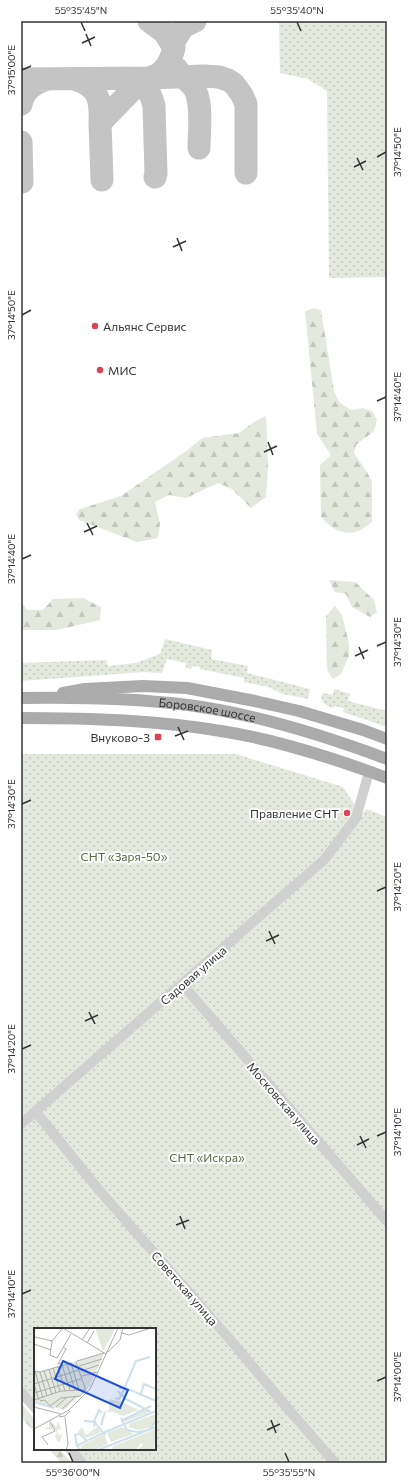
<svg xmlns="http://www.w3.org/2000/svg" width="408" height="1484" font-family="Commissioner,sans-serif">
  <style>
    .grass { fill: url(#grass-dots) }
    .forest { fill: url(#forest-firs) }
    .lines { fill: none; stroke-linecap: round; stroke-linejoin: round }
    .taxiway { stroke: #c4c4c4; stroke-width: 23 }
    .minor { stroke: #d0d0d0; stroke-width: 10 }
    .major { stroke: #ababab; stroke-width: 12 }
    .ticks { fill: none; stroke: #333; stroke-width: 1.5 }
    .poi-dot { fill: #db4455; stroke: #fff; stroke-width: 1.5 }
    .labels { text-anchor: middle; dominant-baseline: central; stroke-width: 4; stroke-linejoin: round; paint-order: stroke }
    .poi-label { font-size: 12px; fill: #333; stroke: #fff; text-anchor: start }
    .street-label { font-size: 12px; fill: #333; stroke: #fff }
    .park-label { font-size: 12px; fill: #586c42; stroke: #fff }
    .inset-river { fill: none; stroke: #cee0ea; stroke-width: 2 }
    .inset-road { fill: none; stroke: #adadad; stroke-width: 1 }
    .view { fill: #1d4ed8; fill-opacity: 0.15; stroke: #1d4ed8; stroke-width: 2 }
    .inset-edge { fill: none; stroke: #333; stroke-width: 2 }
    .neatline { fill: none; stroke: #333; stroke-width: 1.5 }
    .ticks-label { font-size: 10px; text-anchor: middle; fill: #333 }
  </style>
  <defs>
    <pattern id="grass-dots" width="8" height="8" patternUnits="userSpaceOnUse"><rect width="8" height="8" fill="#e3e9dd"/><path d="M2 2h.1M6 6h.1" fill="none" stroke="#c3c8be" stroke-width="1.8" stroke-linecap="round"/></pattern>
    <pattern id="forest-firs" width="22" height="20" patternUnits="userSpaceOnUse"><rect width="22" height="20" fill="#e3e9dd"/><path d="M5 1l3.5 6h-7zM16 11l3.5 6h-7z" fill="#c3c8be"/></pattern>
  </defs>
  <rect width="100%" height="100%" fill="#fff"/>
  <!-- grass -->
  <path class="grass" d="M 279,21 L 387,21 L 387,276 L 386,277 L 329,278 L 327,91 L 308,79 L 280,73 Z
    M 165,639 L 212,650 L 211,659 L 248,666 L 247,673 L 310,689 L 308,699 L 283,694 L 268,687 L 244,682 L 244,678 L 200,669 L 200,667 L 192,666 L 191,669 L 186,668 L 186,663 L 167,659 L 162,673 L 144,672 L 21,681 L 21,663 L 106,660 L 108,666 L 136,663 L 160,654 Z
    M 334,689 L 350,694 L 348,701 L 387,711 L 387,727 L 343,712 L 344,708 L 335,706 L 333,708 C 326,705 322,704 321,696 L 323,693 L 333,695 Z
    M 21,754 L 236,754 L 343,787 L 364,819 L 362,814 L 366,809 L 387,817 L 387,1463 L 76,1463 L 64,1449 L 155,1449 L 155,1329 L 35,1329 L 35,1414 L 21,1398 Z"/>
  <!-- forest -->
  <path class="forest" d="M 314,308 L 321,310 L 334,391 L 339,402 L 351,410 L 363,408 L 372,411 L 377,420 L 374,431 L 356,445 L 354,453 L 367,472 L 372,482 L 372,522 C 367,525 361,531 355,532 C 341,535 330,527 321,517 L 320,465 L 331,455 L 317,434 L 305,311 Z
    M 266,416 L 268,467 L 266,497 L 251,508 L 232,489 L 218,483 L 186,498 L 169,495 L 155,502 L 160,524 L 158,538 L 137,542 L 79,520 L 76,514 L 80,509 L 121,496 L 189,449 L 202,438 L 239,433 L 254,422 Z
    M 329,580 L 355,582 L 374,600 L 377,612 L 370,617 L 352,607 L 346,594 L 335,592 Z
    M 83,598 L 101,607 L 100,620 L 57,630 L 21,630 L 21,602 L 27,610 L 43,610 L 53,599 Z
    M 335,606 L 342,615 L 349,644 L 349,656 L 341,674 L 333,679 L 327,670 L 326,616 Z
    M 21,1403 L 35,1420 L 35,1433 L 21,1417 Z
    M 49,1449 L 60,1449 L 72,1463 L 61,1463 Z"/>
  <g class="lines">
    <!-- taxiway -->
    <path class="taxiway" d="M 175,40 L 183,27 L 195,21
      M 177,69 C 181,77 189,81 194,88 C 203,102 199,131 199,148
      M 127,78 C 144,82 150,89 154,106 L 156,174 L 155,177
      M 21,79 L 149,78 C 164,74 170,63 174,48 L 164,32 L 149,21
      M 74,79 C 99,86 101,100 100,123
      M 21,104 C 24,90 35,82 49,79
      M 21,142 L 22,182
      M 102,180 L 100,123 L 136,86 L 149,78 L 204,76 L 219,77 L 228,80 L 234,84 L 242,95 L 246,104 L 246,173"/>
    <!-- minor -->
    <path class="minor" d="M 182,984 L 387,1221
      M 36,1112 L 99,1190 L 227,1336 L 290,1411 L 335,1463
      M 21,1124 L 324,860 L 356,818 L 369,772
      M 21,1392 L 35,1408
      M 70,1449 L 82,1463"/>
    <!-- major -->
    <g class="major">
      <path d="M 63,693 L 85,689 L 143,686 L 187,688 L 255,701 L 299,711 L 363,730 L 387,739"/>
      <path id="s1" d="M 21,698 C 77,697 133,698 188,705 C 256,714 323,735 387,759"/>
      <path d="M 21,718 C 90,718 159,720 227,732 C 281,741 336,759 387,778"/>
    </g>
  </g>
  <!-- ticks -->
  <path class="ticks" d="M 81,22 L 85,31M 297,22 L 301,31M 86,34 L 91,46M 82,43 L 95,37M 22,70 L 31,66M 377,157 L 386,152M 357,158 L 363,170M 354,167 L 366,161M 177,238 L 182,251M 173,247 L 186,241M 22,315 L 31,310M 377,401 L 386,397M 268,442 L 273,455M 264,452 L 277,446M 87,523 L 93,535M 84,532 L 97,526M 22,559 L 31,555M 377,646 L 386,642M 359,647 L 364,659M 355,656 L 368,650M 178,727 L 184,740M 175,736 L 188,731M 22,804 L 31,800M 377,891 L 386,887M 269,931 L 275,944M 266,941 L 279,935M 89,1012 L 95,1024M 85,1021 L 98,1015M 22,1049 L 31,1045M 360,1136 L 366,1148M 377,1136 L 386,1132M 357,1145 L 369,1139M 180,1216 L 185,1229M 176,1225 L 189,1220M 22,1294 L 31,1290M 377,1381 L 386,1377M 271,1420 L 276,1433M 267,1430 L 280,1424M 69,1453 L 73,1462M 285,1453 L 289,1462"/>
  <!-- markers -->
  <g class="poi-dot">
    <circle cx="95" cy="326" r="4"/>
    <circle cx="100" cy="370" r="4"/>
    <rect x="154" y="733" width="8" height="8" rx="2"/>
    <circle cx="347" cy="813" r="4"/>
  </g>
  <g class="labels">
    <!-- poi labels -->
    <g class="poi-label">
      <text x="103" y="326">Альянс Сервис</text>
      <text x="108" y="370">МИС</text>
      <text x="150" y="737" text-anchor="end">Внуково-3</text>
      <text x="339" y="813" text-anchor="end">Правление СНТ</text>
    </g>
    <!-- street labels -->
    <g class="street-label">
      <text stroke="none"><textPath href="#s1" startOffset="187">Боровское шоссе</textPath></text>
      <text transform="translate(193 975) rotate(-41)">Садовая улица</text>
      <text transform="translate(284 1103) rotate(49)">Московская улица</text>
      <text transform="translate(185 1288) rotate(49)">Советская улица</text>
    </g>
    <!-- park labels -->
    <g class="park-label">
      <text x="124" y="856">СНТ «Заря-50»</text>
      <text x="207" y="1157">СНТ «Искра»</text>
    </g>
  </g>
  <!-- overview -->
  <g transform="translate(34 1328)">
    <rect width="122" height="122" fill="#fff"/>
    <path d="M 70,25 L 56,58 L 30,82 L 0,73 L 0,43 L 4,44 ZM 75,71 L 85,73 L 105,82 L 89,88 L 77,83 L 76,85 L 70,82 L 75,83 ZM 112,82 L 115,83 L 114,85 L 90,94 L 92,90 ZM 122,86 L 120,95 L 115,100 L 104,102 L 94,99 L 97,95 ZM 48,99 L 52,107 L 63,99 L 67,104 L 53,110 L 44,104 ZM 88,99 L 100,106 L 77,114 L 73,105 ZM 122,101 L 120,122 L 103,122 L 109,117 L 107,115 L 102,122 L 78,122 L 79,118 ZM 70,106 L 74,116 L 60,122 L 47,122 L 47,118 Z" fill="#e3e9dd"/>
    <path d="M 61,0 L 82,0 L 69,23 ZM 24,94 L 30,106 L 27,101 L 23,102 L 25,107 L 28,106 L 26,114 L 23,113 L 21,108 L 23,105 L 18,97 L 19,102 L 9,100 L 15,99 L 15,95 L 20,96 L 22,99 Z" fill="#e3e9dd"/>
    <path class="inset-river" d="M 85,60 L 92,60 L 122,73M 90,68 L 87,68 L 102,33 L 116,29M 106,68 L 110,56 L 122,61M 81,70 L 85,71 L 87,67 L 84,63M 90,70 L 117,84M 0,74 L 20,80M 68,85 L 65,82 L 60,93 L 71,107M 87,90 L 93,102 L 103,104 L 115,102 L 122,93M 89,92 L 117,78M 50,93 L 61,94 L 60,99M 67,97 L 71,84M 43,119 L 41,107 L 46,106 L 53,113M 45,122 L 44,117 L 69,105 L 122,83M 64,122 L 122,99"/>
    <path class="inset-road" d="M 29,0 L 18,13 L 16,27 L 23,30 L 37,6M 29,0 L 72,26M 88,5 L 95,7 L 117,0M 1,9 L 18,13M 48,12 L 56,0M 53,15 L 60,3M 0,16 L 17,22M 74,24 L 86,12 L 89,0M 43,33 L 70,25M 42,34 L 52,63M 28,35 L 24,36 L 32,21 L 29,19M 33,36 L 41,62M 28,37 L 36,62M 45,38 L 68,31M 24,39 L 31,63M 19,40 L 26,63M 15,41 L 22,65M 0,43 L 6,44 L 37,35 L 45,62M 1,43 L 9,70M 10,43 L 18,66M 47,43 L 65,37M 6,44 L 13,68M 48,48 L 63,44M 0,56 L 45,42M 0,56 L 5,72M 0,65 L 47,51M 0,72 L 27,63 L 51,62M 6,73 L 11,72 L 16,78 L 27,70 L 46,68 L 49,65M 0,79 L 27,86M 22,79 L 33,69M 28,81 L 41,69M 25,89 L 31,88 L 36,83M 31,89 L 34,116 L 32,122M 0,101 L 35,82 L 56,61 L 84,0M 14,117 L 8,109 L 21,103 L 16,93"/>
    <path class="view" d="M 29,33 L 94,62 L 86,80 L 21,51 Z"/>
    <rect width="122" height="122" class="inset-edge"/>
  </g>
  <!-- border -->
  <rect width="408" height="1484" fill="none" stroke="#ffffff" stroke-width="44"/>
  <rect x="22" y="22" width="364" height="1440" class="neatline"/>
  <g class="ticks-label">
    <text x="81" y="14">55°35'45"N</text>
    <text x="297" y="14">55°35'40"N</text>
    <text transform="translate(11 70) rotate(-90)" y="4">37°15'00"E</text>
    <text transform="translate(397 152) rotate(-90)" y="4">37°14'50"E</text>
    <text transform="translate(11 315) rotate(-90)" y="4">37°14'50"E</text>
    <text transform="translate(397 397) rotate(-90)" y="4">37°14'40"E</text>
    <text transform="translate(11 559) rotate(-90)" y="4">37°14'40"E</text>
    <text transform="translate(397 642) rotate(-90)" y="4">37°14'30"E</text>
    <text transform="translate(11 804) rotate(-90)" y="4">37°14'30"E</text>
    <text transform="translate(397 887) rotate(-90)" y="4">37°14'20"E</text>
    <text transform="translate(11 1049) rotate(-90)" y="4">37°14'20"E</text>
    <text transform="translate(397 1132) rotate(-90)" y="4">37°14'10"E</text>
    <text transform="translate(11 1294) rotate(-90)" y="4">37°14'10"E</text>
    <text transform="translate(397 1377) rotate(-90)" y="4">37°14'00"E</text>
    <text x="73" y="1476">55°36'00"N</text>
    <text x="289" y="1476">55°35'55"N</text>
  </g>
</svg>
